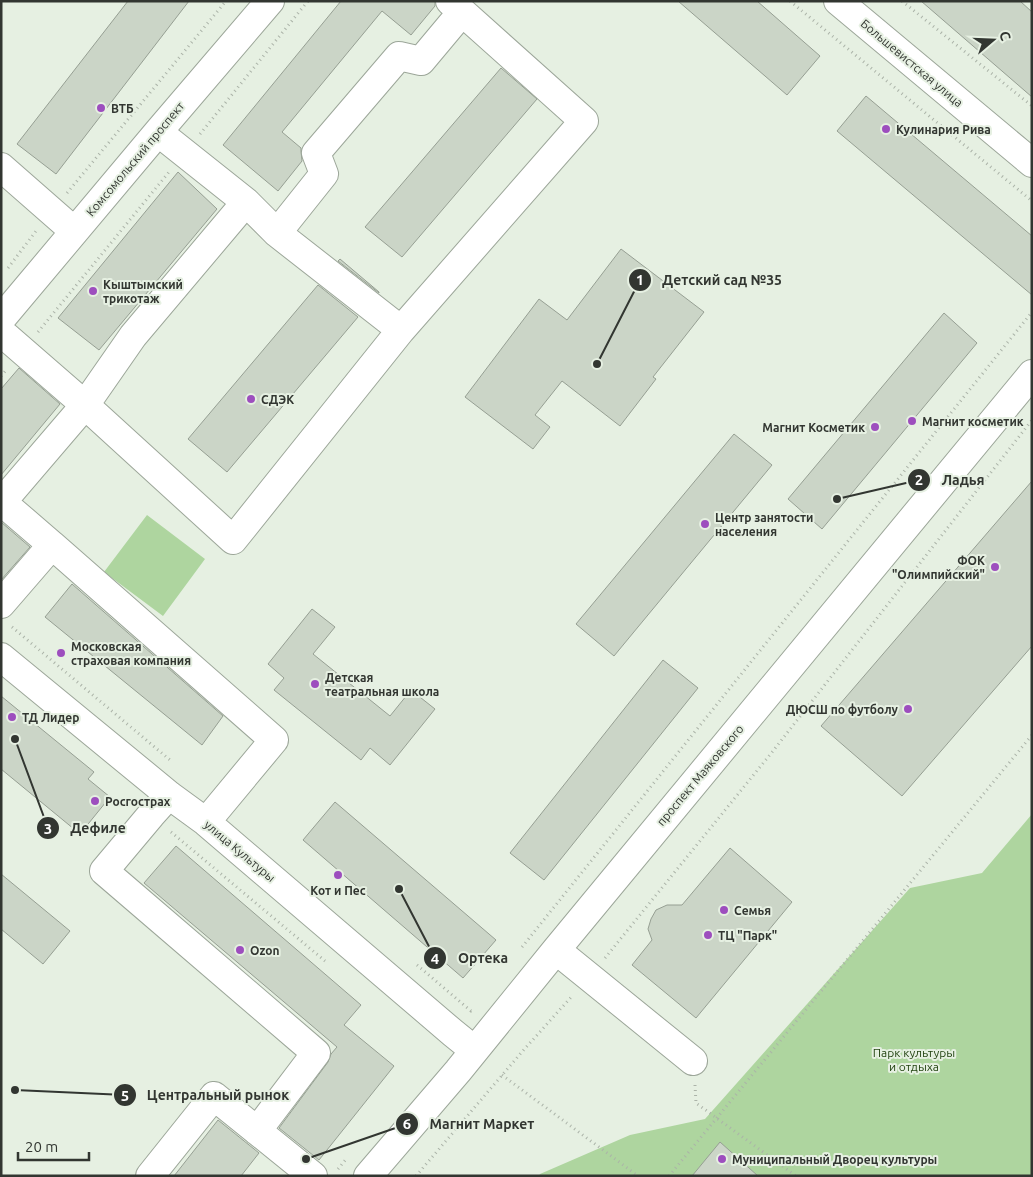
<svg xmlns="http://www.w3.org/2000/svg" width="1033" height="1177" font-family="Ubuntu,sans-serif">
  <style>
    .green { fill: #aed59f }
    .building { fill: #cbd5c7; stroke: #969f93 }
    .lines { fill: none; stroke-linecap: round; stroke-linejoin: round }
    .minor-casing { stroke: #9ca699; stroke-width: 30 }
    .path { stroke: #abb3a8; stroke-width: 3; stroke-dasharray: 1 4; stroke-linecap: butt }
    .minor { stroke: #fff; stroke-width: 28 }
    .poi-dot { fill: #9d4ebe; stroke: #e6f0e2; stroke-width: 2 }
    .labels { text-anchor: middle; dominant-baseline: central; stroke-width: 4; stroke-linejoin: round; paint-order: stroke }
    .street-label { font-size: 12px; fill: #323631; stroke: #e6f0e2 }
    .poi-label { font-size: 12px; font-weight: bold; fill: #323631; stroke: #e6f0e2; text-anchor: start }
    .park-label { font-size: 12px; fill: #234412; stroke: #e6f0e2 }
    .leader { fill: none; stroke: #323631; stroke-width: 2 }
    .callout-dot { fill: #323631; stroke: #e6f0e2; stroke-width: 2 }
    .mark-label { font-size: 15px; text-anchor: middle; font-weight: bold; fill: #fff }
    .callout-label { font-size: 14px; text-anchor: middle; font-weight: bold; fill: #323631; stroke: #e6f0e2; stroke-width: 4; stroke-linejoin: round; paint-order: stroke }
  </style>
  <rect width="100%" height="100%" fill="#e6f0e2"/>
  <!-- green -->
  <path class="green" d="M 147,515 L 205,559 L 163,616 L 104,572 Z
    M 1032,814 L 1032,1176 L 539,1176 L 540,1174 L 630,1135 L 705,1119 L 910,888 L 982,873 Z"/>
  <!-- building -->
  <path class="building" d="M 128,1 L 189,1 L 56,174 L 17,144 Z
    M 341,1 L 435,1 L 435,6 L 411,35 L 382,11 L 282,132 L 301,148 L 301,151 L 302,161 L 278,191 L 223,145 Z
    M 678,1 L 757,1 L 820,56 L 787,95 Z
    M 921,1 L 1020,1 L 1032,12 L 1032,97 Z
    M 501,68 L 537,99 L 402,257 L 365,227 Z
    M 866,96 L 1032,236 L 1032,295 L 837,131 Z
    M 178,172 L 217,209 L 99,350 L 58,318 Z
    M 621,249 L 704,312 L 653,377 L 656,379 L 620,426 L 562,381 L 535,415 L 550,427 L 533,449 L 465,397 L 539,299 L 567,320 Z
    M 340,259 L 379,292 L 379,293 L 338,261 Z
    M 318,285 L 358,317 L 227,472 L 188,439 Z
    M 944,313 L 977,343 L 822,529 L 788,499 Z
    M 19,368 L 60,404 L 1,475 L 1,389 Z
    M 734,434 L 772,465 L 614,656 L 576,624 Z
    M 1032,481 L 1032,646 L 902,796 L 821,726 Z
    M 1,522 L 30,547 L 1,580 Z
    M 72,584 L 223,716 L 202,745 L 45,617 Z
    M 312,609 L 335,627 L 313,654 L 390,716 L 411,690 L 435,709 L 390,765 L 370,748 L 361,760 L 274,690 L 284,678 L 268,664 Z
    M 663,660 L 698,688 L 544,880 L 510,853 Z
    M 1,696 L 94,772 L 88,779 L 110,797 L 80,834 L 1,769 Z
    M 335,802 L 496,940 L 463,978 L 303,840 Z
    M 176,846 L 361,1005 L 344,1025 L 394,1066 L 319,1160 L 279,1128 L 328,1062 L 331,1054 L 337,1047 L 144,883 Z
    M 730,848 L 792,902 L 696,1018 L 632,965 L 652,940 L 648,929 L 651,919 L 656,910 L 667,905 L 682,905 Z
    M 1,874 L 70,931 L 43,964 L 1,929 Z
    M 218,1120 L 259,1153 L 241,1176 L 174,1176 Z
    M 720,1142 L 758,1176 L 692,1176 Z"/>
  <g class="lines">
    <!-- minor casing -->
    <g class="minor-casing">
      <path id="minor" d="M 838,1 L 1032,163
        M 158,132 L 246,202 L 277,233 L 401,330 L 584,121 L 450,1
        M 1,167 L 74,231
        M 246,202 L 133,336 L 85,405 L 233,540 L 401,330
        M 277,233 L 324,174 L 316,153 L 399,56 L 421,61 L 462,12
        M 1,319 L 158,132 L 270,1
        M 1,332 L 85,405 L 2,502 L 52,545 L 1,604
        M 52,545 L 274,740 L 206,822
        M 1,657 L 169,795 L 206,822 L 453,1033 L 474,1050
        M 169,795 L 151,815 L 104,871 L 316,1053 L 257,1131
        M 556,950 L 693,1061
        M 150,1176 L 214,1096 L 313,1176
        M 368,1176 L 458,1071 L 556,950 L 1032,374"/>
    </g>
    <!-- path -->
    <path class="path" d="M 790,1 L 1032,201
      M 902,1 L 1032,106
      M 200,134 L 308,1
      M 67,193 L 226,1
      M 8,268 L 36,231
      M 38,332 L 169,172
      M 1,376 L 7,369
      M 12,627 L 170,760
      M 171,832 L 325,961
      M 522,947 L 1032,312
      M 605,958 L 773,751 L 1032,420
      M 417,965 L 471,1011 L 473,1009
      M 502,1075 L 638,1176
      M 695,1085 L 696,1103 L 796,1176
      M 338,1169 L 347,1158
      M 416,1176 L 521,1053 L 573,995
      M 669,1176 L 1032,735"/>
    <!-- minor -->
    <use href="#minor" class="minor"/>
  </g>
  <!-- markers -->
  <g class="poi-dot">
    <circle cx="101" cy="108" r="5"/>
    <circle cx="886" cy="129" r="5"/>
    <circle cx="93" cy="291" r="5"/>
    <circle cx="251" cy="399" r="5"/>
    <circle cx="912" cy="421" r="5"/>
    <circle cx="875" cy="427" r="5"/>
    <circle cx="705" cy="524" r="5"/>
    <circle cx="995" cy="567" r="5"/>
    <circle cx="61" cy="653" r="5"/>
    <circle cx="315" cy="684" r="5"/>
    <circle cx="908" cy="709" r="5"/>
    <circle cx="12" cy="717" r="5"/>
    <circle cx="95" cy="801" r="5"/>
    <circle cx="338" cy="875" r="5"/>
    <circle cx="724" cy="910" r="5"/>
    <circle cx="708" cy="935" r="5"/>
    <circle cx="240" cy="950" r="5"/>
    <circle cx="722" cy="1159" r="5"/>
  </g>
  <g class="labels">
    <!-- street labels -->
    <g class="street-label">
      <text transform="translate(912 63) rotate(40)">Большевистская улица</text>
      <text transform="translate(135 159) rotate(-50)">Комсомольский проспект</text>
      <text transform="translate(700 775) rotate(-50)">проспект Маяковского</text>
      <text transform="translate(240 851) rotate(40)">улица Культуры</text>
    </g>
    <!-- poi labels -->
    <g class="poi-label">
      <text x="111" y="108">ВТБ</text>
      <text x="896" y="129">Кулинария Рива</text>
      <text x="103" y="284">Кыштымский<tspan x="103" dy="14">трикотаж</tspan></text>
      <text x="261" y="399">СДЭК</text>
      <text x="922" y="421">Магнит косметик</text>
      <text x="865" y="427" text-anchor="end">Магнит Косметик</text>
      <text x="715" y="517">Центр занятости<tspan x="715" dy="14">населения</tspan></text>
      <text x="985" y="560" text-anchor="end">ФОК<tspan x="985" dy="14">"Олимпийский"</tspan></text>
      <text x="71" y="646">Московская<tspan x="71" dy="14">страховая компания</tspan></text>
      <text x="325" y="677">Детская<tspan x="325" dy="14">театральная школа</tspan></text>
      <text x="898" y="709" text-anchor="end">ДЮСШ по футболу</text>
      <text x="22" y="717">ТД Лидер</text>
      <text x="105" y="801">Росгострах</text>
      <text x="338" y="890" text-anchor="middle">Кот и Пес</text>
      <text x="734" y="910">Семья</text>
      <text x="718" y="935">ТЦ "Парк"</text>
      <text x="250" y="950">Ozon</text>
      <text x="732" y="1159">Муниципальный Дворец культуры</text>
    </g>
    <!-- park labels -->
    <g class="park-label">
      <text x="914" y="1052">Парк культуры<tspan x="914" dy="14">и отдыха</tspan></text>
    </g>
  </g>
  <!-- callouts -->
  <path class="leader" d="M597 364L640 280M837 499L919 480M15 739L48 828M399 889L435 958M15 1090L125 1095M306 1159L407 1124"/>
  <g class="callout-dot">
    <circle cx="597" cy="364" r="5"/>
    <circle cx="837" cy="499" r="5"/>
    <circle cx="15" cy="739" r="5"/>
    <circle cx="399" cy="889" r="5"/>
    <circle cx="15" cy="1090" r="5"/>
    <circle cx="306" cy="1159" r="5"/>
    <circle cx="640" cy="280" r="12"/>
    <circle cx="919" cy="480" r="12"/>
    <circle cx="48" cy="828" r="12"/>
    <circle cx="435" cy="958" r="12"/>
    <circle cx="125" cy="1095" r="12"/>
    <circle cx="407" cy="1124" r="12"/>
  </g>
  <g class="mark-label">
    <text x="640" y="285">1</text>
    <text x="919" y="485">2</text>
    <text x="48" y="834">3</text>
    <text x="435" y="964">4</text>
    <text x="125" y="1101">5</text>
    <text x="407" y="1129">6</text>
  </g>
  <g class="callout-label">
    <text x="722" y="285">Детский сад №35</text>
    <text x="963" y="485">Ладья</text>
    <text x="98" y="833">Дефиле</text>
    <text x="483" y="963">Ортека</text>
    <text x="218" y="1100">Центральный рынок</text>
    <text x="482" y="1129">Магнит Маркет</text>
  </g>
  <!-- border -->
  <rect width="1033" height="1177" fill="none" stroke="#323631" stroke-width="5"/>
  <!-- north arrow -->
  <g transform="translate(993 40) rotate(71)" stroke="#e6f0e2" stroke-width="4" paint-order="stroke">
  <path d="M0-4L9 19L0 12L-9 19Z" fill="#323631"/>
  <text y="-8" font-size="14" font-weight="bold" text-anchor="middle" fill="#323631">С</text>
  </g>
  <!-- scale -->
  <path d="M18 1152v8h71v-8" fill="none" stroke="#323631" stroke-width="2.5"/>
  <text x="25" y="1152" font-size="15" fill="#323631" stroke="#e6f0e2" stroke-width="4" paint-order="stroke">20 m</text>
</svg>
